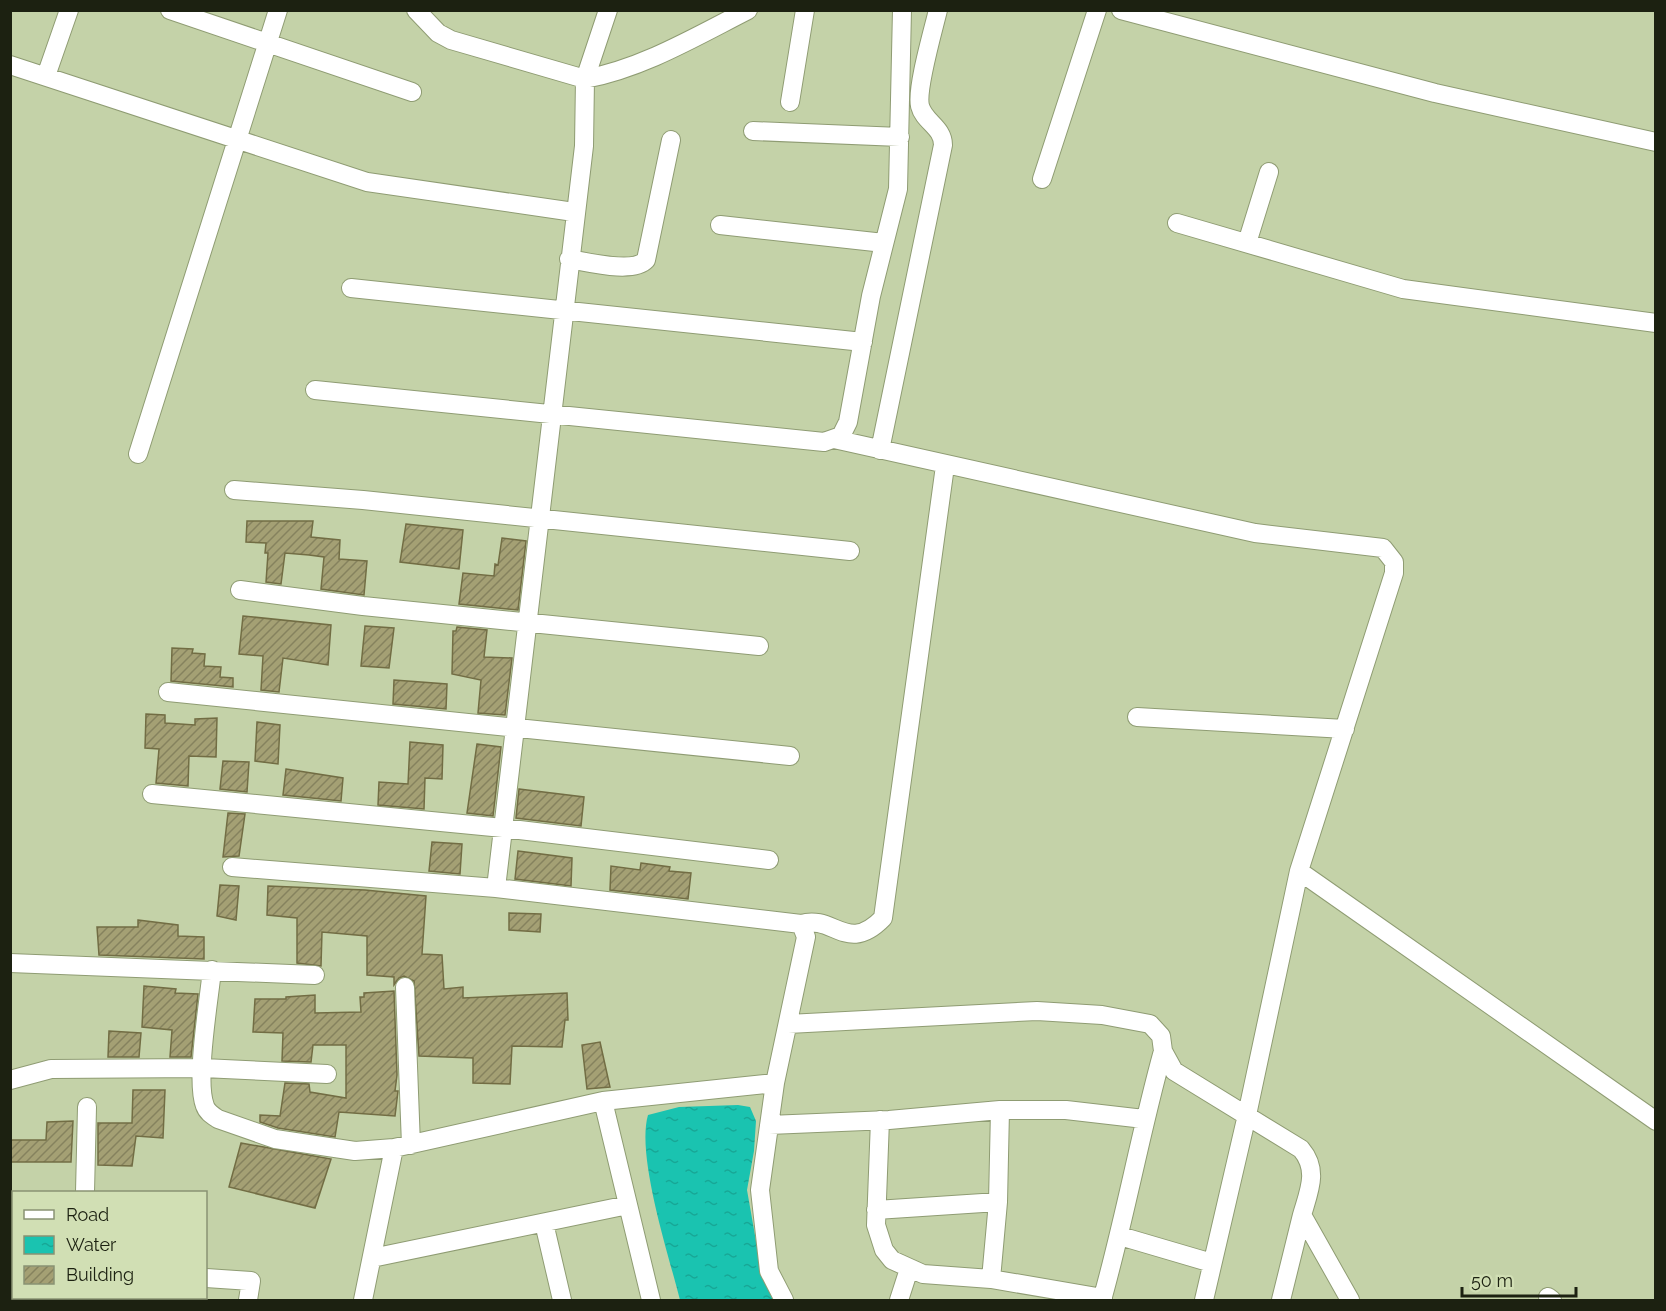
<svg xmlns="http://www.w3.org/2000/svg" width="1666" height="1311" font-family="Raleway,sans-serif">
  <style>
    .water { fill: url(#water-ripples) }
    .building { fill: url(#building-hatch); stroke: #726d44; stroke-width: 1.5 }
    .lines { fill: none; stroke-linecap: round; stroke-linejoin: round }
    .minor-casing { stroke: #8f9c73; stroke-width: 20 }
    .minor { stroke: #fff; stroke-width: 18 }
  </style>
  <defs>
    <pattern id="water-ripples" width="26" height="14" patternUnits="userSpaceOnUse" patternTransform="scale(1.5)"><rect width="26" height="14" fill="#1ac3b0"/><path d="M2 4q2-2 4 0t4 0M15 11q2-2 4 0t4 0" fill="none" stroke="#17a796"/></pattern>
    <pattern id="building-hatch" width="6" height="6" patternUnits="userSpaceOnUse" patternTransform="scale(1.5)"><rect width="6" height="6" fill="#a4a074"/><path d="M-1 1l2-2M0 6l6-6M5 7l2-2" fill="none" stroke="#85825e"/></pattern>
  </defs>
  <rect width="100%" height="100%" fill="#c4d2a8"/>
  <!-- water -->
  <path class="water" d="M 738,1105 L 750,1107 L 756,1121 L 754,1151 L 747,1190 L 762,1275 L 773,1300 L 680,1300 C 669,1256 636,1156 648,1115 L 679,1107 Z"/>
  <!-- building -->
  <path class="building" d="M 247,521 L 313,521 L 311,537 L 340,540 L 339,559 L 367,561 L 364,595 L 321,589 L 324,557 L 309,555 L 285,553 L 281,584 L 266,582 L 268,553 L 265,553 L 266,543 L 246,542 Z
    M 406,524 L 463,530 L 459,569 L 400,562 Z
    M 502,538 L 526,541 L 518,610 L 459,604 L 463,573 L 494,576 L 495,564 L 498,565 Z
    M 243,616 L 331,625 L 328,665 L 283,658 L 279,692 L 261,690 L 263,656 L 239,654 Z
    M 365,626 L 394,628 L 389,668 L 361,666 Z
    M 457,627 L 487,630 L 484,657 L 512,658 L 505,715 L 478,713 L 481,680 L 452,674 L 453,631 L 456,631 Z
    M 172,648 L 193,649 L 192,653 L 205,654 L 204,666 L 221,667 L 220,677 L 233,678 L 233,687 L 171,681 Z
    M 394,680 L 447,684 L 446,709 L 393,704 Z
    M 146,714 L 165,715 L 165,723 L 195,725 L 195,719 L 217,718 L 216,757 L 189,756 L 188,786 L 156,783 L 159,749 L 145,748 Z
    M 257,722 L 280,725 L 278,764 L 255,761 Z
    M 410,742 L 443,745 L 442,779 L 425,778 L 424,809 L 378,805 L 379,782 L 408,784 Z
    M 477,744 L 501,747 L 493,816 L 467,813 Z
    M 223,761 L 249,762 L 247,792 L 220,789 Z
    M 286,769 L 343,778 L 341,801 L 283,795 Z
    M 519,789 L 584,797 L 581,826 L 516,818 Z
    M 228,813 L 245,814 L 239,856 L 223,857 Z
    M 432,842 L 462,844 L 460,874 L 429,871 Z
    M 518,851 L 572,858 L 571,886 L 515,879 Z
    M 641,863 L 670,867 L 669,871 L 691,873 L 688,899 L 610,890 L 611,866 L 640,870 Z
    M 220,885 L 239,886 L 236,920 L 217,916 Z
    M 268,886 L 365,890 L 426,896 L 422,954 L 442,955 L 444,989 L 463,987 L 463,998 L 567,993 L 568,1020 L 565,1020 L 562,1047 L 512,1046 L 510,1084 L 473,1083 L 473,1058 L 419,1056 L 414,981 L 404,976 L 399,978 L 394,985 L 394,977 L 367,975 L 367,936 L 322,932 L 321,966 L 297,963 L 297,918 L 267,915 Z
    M 509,913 L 541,914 L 540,932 L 509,930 Z
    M 138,920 L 178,925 L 178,936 L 204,937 L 204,959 L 99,955 L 97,927 L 138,927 Z
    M 144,986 L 176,989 L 175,993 L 198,994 L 191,1057 L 170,1057 L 172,1030 L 142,1027 Z
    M 394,991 L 397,1075 L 395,1091 L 398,1091 L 395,1116 L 339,1112 L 335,1137 L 278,1128 L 260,1122 L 260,1115 L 280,1116 L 285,1083 L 309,1084 L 310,1092 L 346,1098 L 346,1045 L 313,1045 L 311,1062 L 282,1061 L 283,1033 L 253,1032 L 255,999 L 286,999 L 286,997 L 315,995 L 315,1013 L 361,1012 L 360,997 L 364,997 L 364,993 Z
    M 109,1031 L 141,1033 L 139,1057 L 108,1057 Z
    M 600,1042 L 610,1087 L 587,1089 L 582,1045 Z
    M 133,1090 L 165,1090 L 163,1138 L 136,1136 L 132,1166 L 98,1165 L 98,1123 L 132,1123 Z
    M 73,1121 L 71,1162 L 10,1162 L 10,1140 L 46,1140 L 47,1122 Z
    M 241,1143 L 331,1159 L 315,1208 L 229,1187 Z"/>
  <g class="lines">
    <!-- minor casing -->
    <g class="minor-casing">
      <path id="minor" d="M 170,10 L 412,92
        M 416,10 L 438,33 L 451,40 L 585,79 L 608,10
        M 748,10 C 695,37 643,68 585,79 L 584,146 L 496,888 L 801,924 L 806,937 L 775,1083 L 760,1190 L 769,1271 L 784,1300
        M 1121,10 L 1435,93 L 1656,142
        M 10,65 L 367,182 L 574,212
        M 46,76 L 69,10
        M 790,102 L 805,10
        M 753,131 L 900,137
        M 1042,179 L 1097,10
        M 1177,223 L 1403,289 L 1656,323
        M 720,225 L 884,243
        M 1247,243 L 1269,172
        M 569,259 C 588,262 633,274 646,260 L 671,140
        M 351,288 L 863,342
        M 315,390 L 824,442 L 841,436 L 848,422 L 871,296 L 898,189 L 902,10
        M 834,439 L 1255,533 L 1383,548 L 1394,562 L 1394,573 L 1299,871 L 1247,1115 L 1204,1300
        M 880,450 L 943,145 C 943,127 924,122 920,106 C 916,89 933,31 938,10
        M 138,454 L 278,10
        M 234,490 L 363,500 L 850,551
        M 240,590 L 363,606 L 759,646
        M 168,692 L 790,756
        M 1137,717 L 1345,729
        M 152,794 L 503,828 L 769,860
        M 232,867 L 496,888
        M 1299,871 L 1656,1121
        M 801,924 C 834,914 847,955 883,918 L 945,466
        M 10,963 L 315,975
        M 212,970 C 209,1000 195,1080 205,1106 C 207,1112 212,1115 218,1119 L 275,1139 L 355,1151 L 394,1148 L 603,1101 L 775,1083
        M 405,987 L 411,1145
        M 788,1024 L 1037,1011 L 1102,1015 L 1150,1024 L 1161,1036 L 1163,1051 L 1174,1071 L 1301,1149 C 1319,1170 1309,1191 1302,1215 L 1350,1300
        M 10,1080 L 51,1069 L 203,1068 L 327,1074
        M 603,1101 L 651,1300
        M 880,1120 L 876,1225 L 884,1250 L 892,1260 L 923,1274 L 991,1279 L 1103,1298
        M 769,1125 L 889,1120 L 1000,1110 L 1066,1110 L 1144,1119
        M 85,1192 L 87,1107
        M 876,1210 L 998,1202
        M 544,1223 L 562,1300
        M 1120,1236 L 1212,1263
        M 372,1258 L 628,1205
        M 10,1267 L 14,1267
        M 206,1278 L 251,1281 L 248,1300
        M 991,1279 L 998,1202 L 1000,1110
        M 1548,1297 L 1552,1300
        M 84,1300 L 84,1298
        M 363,1300 L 394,1148
        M 899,1300 L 909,1269
        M 1102,1300 C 1125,1218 1140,1134 1163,1051
        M 1281,1300 L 1302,1215"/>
    </g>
    <!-- minor -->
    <use href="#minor" class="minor"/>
  </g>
  <!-- border -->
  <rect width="1666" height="1311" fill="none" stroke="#1c2111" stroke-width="24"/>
  <!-- legend -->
  <rect x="12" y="1191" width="195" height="108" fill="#d1dfb4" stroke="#899373" stroke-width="1.5"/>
  <rect x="24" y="1210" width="30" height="9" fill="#ffffff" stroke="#899373" stroke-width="1.5"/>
  <text x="66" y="1221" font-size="18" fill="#1c2111">Road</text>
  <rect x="24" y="1236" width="30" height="18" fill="url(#water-ripples)" stroke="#899373" stroke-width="1.5"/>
  <text x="66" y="1251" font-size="18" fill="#1c2111">Water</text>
  <rect x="24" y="1266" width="30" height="18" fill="url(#building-hatch)" stroke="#899373" stroke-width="1.5"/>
  <text x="66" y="1281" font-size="18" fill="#1c2111">Building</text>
  <!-- scale -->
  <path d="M1462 1287v9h114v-9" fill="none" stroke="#1c2111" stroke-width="3"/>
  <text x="1471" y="1287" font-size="18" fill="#1c2111" stroke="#d1dfb4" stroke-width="4.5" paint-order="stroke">50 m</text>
</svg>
